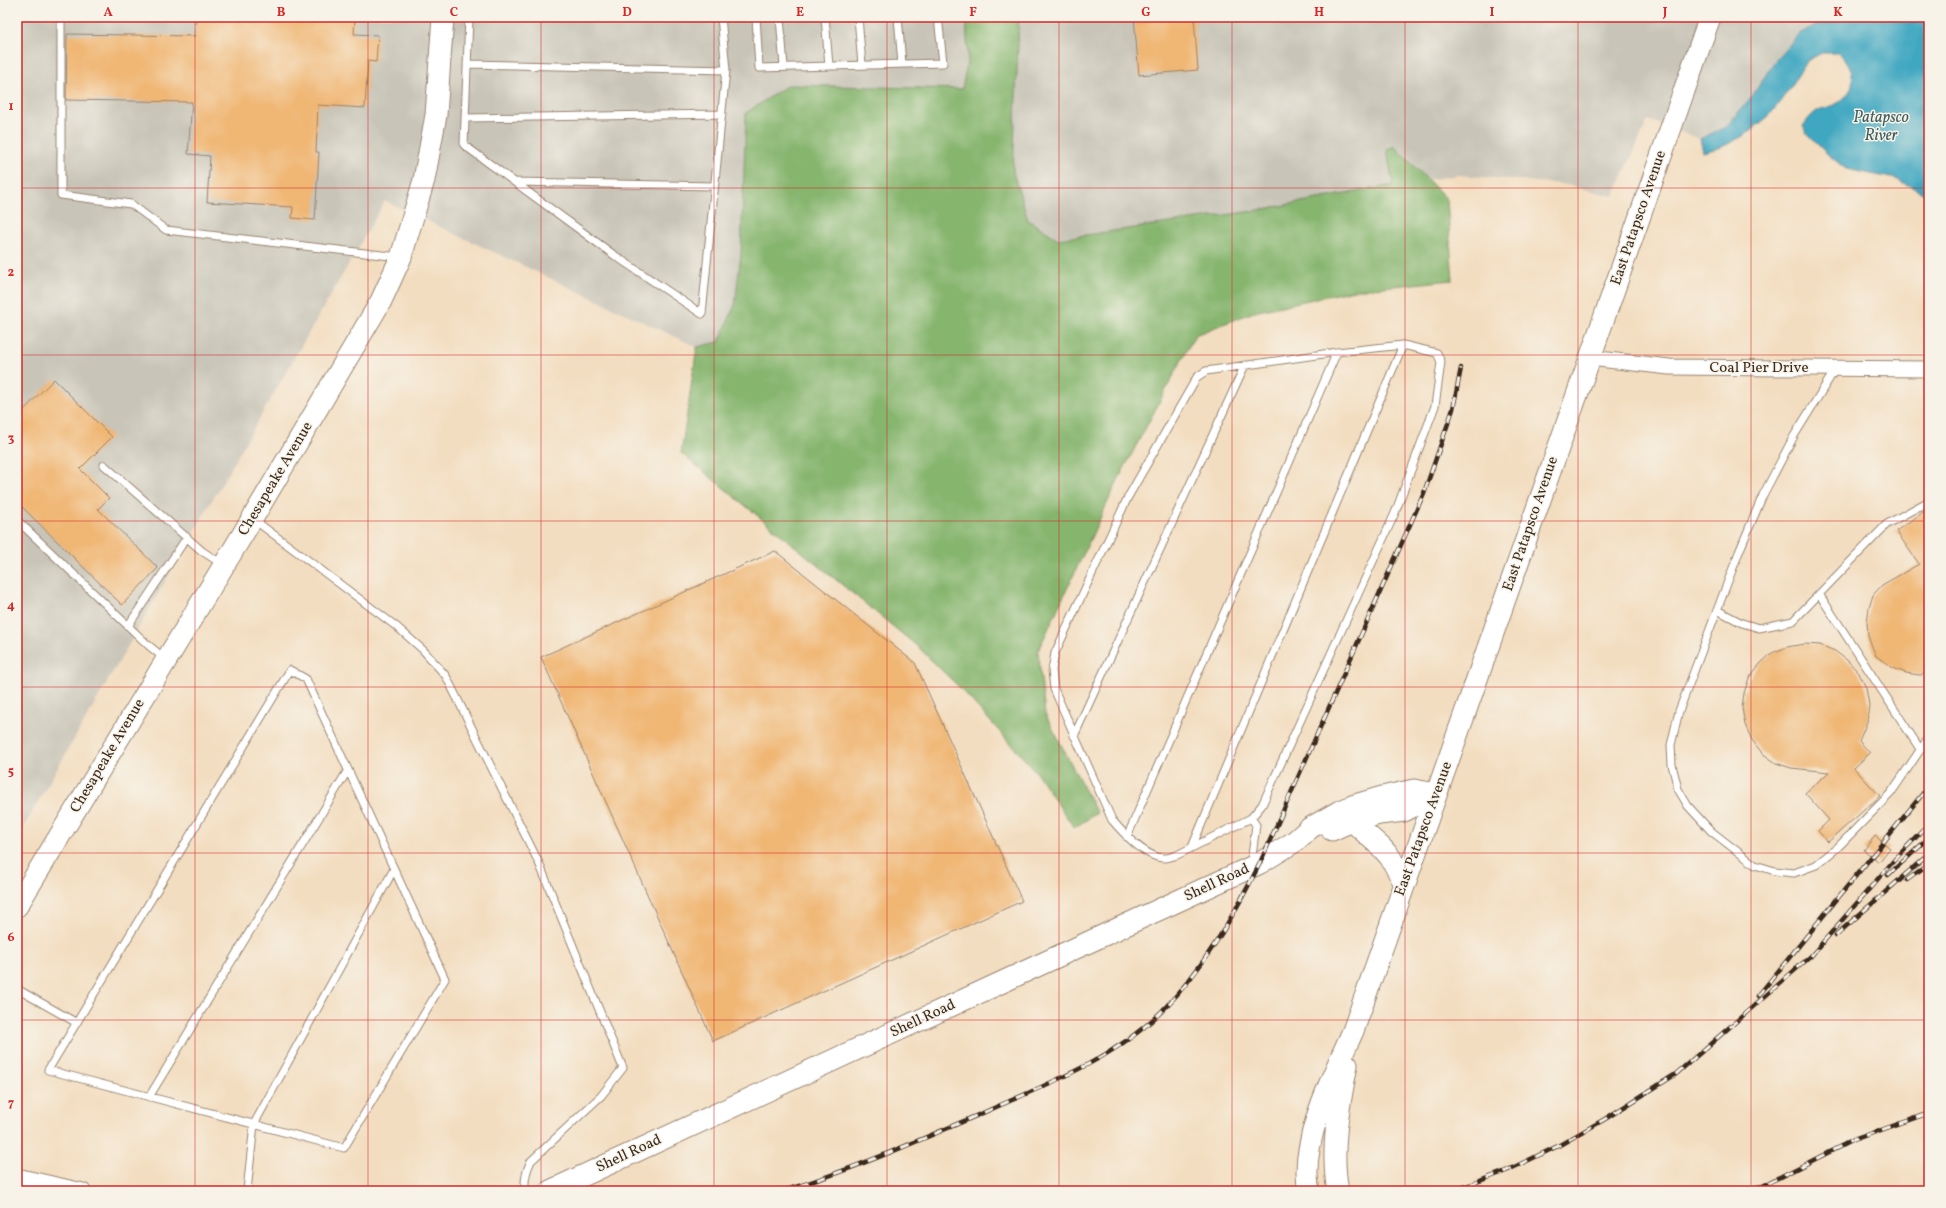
<svg xmlns="http://www.w3.org/2000/svg" width="1946" height="1208" font-family="Vollkorn,serif">
  <style>
    .industrial { fill: #c8c4b8 }
    .forest { fill: #86b56e; stroke: #607046 }
    .water { fill: #41a7c1; stroke: #3e6870 }
    .building { fill: #f0b673 }
    .lines { fill: none; stroke-linecap: round; stroke-linejoin: round }
    .lane-casing { stroke: #97846f; stroke-width: 9 }
    .street-casing { stroke: #97846f; stroke-width: 17 }
    .secondary-casing { stroke: #97846f; stroke-width: 23 }
    .lane { stroke: #fff; stroke-width: 7 }
    .street { stroke: #fff; stroke-width: 15 }
    .secondary { stroke: #fff; stroke-width: 21 }
    .rail-casing { stroke: #3b2a1e; stroke-width: 4.5 }
    .rail { stroke: #f7f3e8; stroke-width: 3; stroke-dasharray: 9; stroke-linecap: butt }
    .grid { fill: none; stroke: #d62828; stroke-width: 1; stroke-opacity: 0.55 }
    .labels { text-anchor: middle; dominant-baseline: central; stroke-width: 3; stroke-linejoin: round; paint-order: stroke }
    .street-label { font-size: 15px; fill: #3b2a1e; stroke: #f7f3e8 }
    .water-label { font-size: 16px; font-style: italic; fill: #3d5c5f; stroke: #f7f3e8 }
    .neatline { fill: none; stroke: #d62828; stroke-width: 1.5 }
    .grid-label { font-size: 13px; text-anchor: middle; font-weight: bold; fill: #d62828 }
  </style>
  <rect width="100%" height="100%" fill="#f7f3e8"/>
  <filter id="ink" filterUnits="userSpaceOnUse"><feTurbulence type="fractalNoise" baseFrequency=".025" numOctaves="2"/><feDisplacementMap in="SourceGraphic" scale="8" xChannelSelector="R" yChannelSelector="G"/><feConvolveMatrix kernelMatrix="1 2 1 2 8 2 1 2 1" color-interpolation-filters="sRGB"/></filter>
  <filter id="wash" filterUnits="userSpaceOnUse"><feTurbulence type="fractalNoise" baseFrequency=".012" numOctaves="4" result="noise"/><feDisplacementMap in="SourceGraphic" scale="16" xChannelSelector="R" yChannelSelector="G"/><feGaussianBlur stdDeviation="0.9" result="paint"/><feColorMatrix in="noise" values="0 0 0 0 0 0 0 0 0 0 0 0 0 0 0 0 0 1.4 0 .05"/><feComposite in="paint" operator="in"/></filter>
  <g filter="url(#wash)">
    <rect width="100%" height="100%" fill="#f3ddc0"/>
    <!-- industrial -->
    <path class="industrial" d="M 17,17 L 1830,17 L 1799,34 L 1774,62 L 1753,95 L 1727,126 L 1700,139 L 1648,120 L 1614,196 L 1562,184 L 1458,175 L 1393,185 L 697,347 L 385,201 L 17,838 Z"/>
    <!-- forest -->
    <path class="forest" d="M 966,17 L 1019,17 L 1013,172 L 1028,220 L 1058,239 L 1253,211 L 1393,185 L 1387,150 L 1394,146 L 1447,199 L 1453,280 L 1354,290 L 1254,312 L 1195,335 L 1119,478 L 1038,651 L 1045,714 L 1097,813 L 1074,828 L 1036,772 L 962,690 L 917,646 L 681,453 L 697,347 L 719,342 L 735,305 L 741,254 L 746,113 L 788,85 L 962,89 L 968,58 Z"/>
    <!-- water -->
    <path class="water" d="M 1830,17 L 1929,17 L 1929,196 L 1896,179 L 1846,169 L 1826,153 L 1806,133 L 1803,126 C 1808,119 1813,112 1821,109 C 1826,107 1832,107 1836,104 C 1859,90 1856,70 1839,53 L 1822,53 L 1808,60 L 1789,90 L 1769,116 L 1745,135 L 1722,147 L 1703,152 L 1700,139 L 1727,126 L 1753,95 L 1774,62 L 1799,34 Z"/>
    <g id="blocks">
      <!-- building -->
      <path class="building" d="M 196,17 L 355,17 L 354,34 L 378,35 L 376,62 L 368,61 L 365,108 L 318,105 L 316,152 L 319,152 L 315,220 L 292,218 L 293,207 L 207,202 L 210,156 L 188,154 L 192,102 L 66,100 L 67,34 L 195,36 Z
        M 1134,17 L 1194,17 L 1198,70 L 1139,75 Z
        M 54,379 L 112,437 L 80,469 L 109,498 L 98,509 L 158,568 L 122,605 L 17,502 L 17,417 Z
        M 1929,508 L 1929,674 L 1919,675 L 1906,673 L 1893,668 L 1876,656 L 1868,636 L 1867,622 L 1869,608 L 1873,595 L 1882,585 L 1919,564 L 1896,531 Z
        M 775,551 L 915,663 L 1022,901 L 713,1041 L 541,657 Z
        M 1804,644 L 1820,645 L 1835,651 L 1848,661 L 1859,673 L 1866,688 L 1869,705 L 1867,722 L 1859,741 L 1870,753 L 1854,768 L 1880,796 L 1828,842 L 1818,831 L 1829,820 L 1805,793 L 1829,772 L 1791,768 L 1776,763 L 1762,753 L 1752,740 L 1745,725 L 1742,708 L 1744,693 L 1749,678 L 1760,664 L 1772,653 L 1787,647 Z
        M 1875,836 L 1890,848 L 1879,862 L 1864,850 Z"/>
    </g>
  </g>
  <g filter="url(#ink)">
    <use href="#blocks" fill-opacity="0" stroke="#97846f" stroke-width="1"/>
    <g class="lines">
      <!-- lane casing -->
      <g class="lane-casing">
        <path id="lane" d="M 61,17 L 61,195 L 131,204 L 166,230 L 399,257
          M 469,17 L 464,145 L 614,255 L 702,314 L 726,70 L 721,17
          M 756,17 L 759,68 L 943,63 L 938,17
          M 780,17 L 784,67
          M 825,17 L 829,66
          M 858,17 L 862,65
          M 898,17 L 902,64
          M 467,64 L 726,70
          M 465,118 L 722,114
          M 515,182 L 714,186
          M 1836,368 L 1794,436 L 1763,495 L 1739,552 L 1679,711 L 1671,745 L 1672,765 L 1678,789 L 1688,806 L 1711,831 L 1755,865 L 1775,871 L 1794,873 L 1816,865 L 1837,848 L 1891,793 L 1929,737
          M 104,465 L 202,551 L 222,564
          M 253,519 L 397,627 L 423,650 L 446,676 L 539,863 L 623,1068 L 601,1096 L 531,1161 C 526,1171 524,1180 525,1191
          M 17,520 L 147,644 L 165,659
          M 1819,594 L 1920,749
          M 1717,610 L 1742,623 L 1759,628 L 1793,621 L 1887,524 L 1929,501
          M 128,626 L 187,537
          M 290,670 L 306,679 L 445,979 L 344,1148 L 48,1070 Z
          M 1074,736 L 1245,365
          M 1251,818 L 1177,855 C 1173,856 1169,858 1165,858 C 1147,859 1123,833 1112,820 L 1054,689 L 1052,670 L 1055,653 L 1128,497 L 1197,377 L 1206,371 L 1337,352 L 1403,345 L 1437,353 L 1441,362 L 1435,406 L 1395,513 L 1262,805 L 1251,818 L 1256,825 L 1251,863
          M 1127,837 L 1337,352
          M 1192,847 L 1403,345
          M 17,989 L 77,1023
          M 149,1097 L 348,770
          M 247,1191 L 254,1124 L 394,869"/>
      </g>
      <!-- street casing -->
      <g class="street-casing">
        <path id="street" d="M 1590,358 L 1669,367 L 1929,369
          M 17,1176 L 83,1191"/>
      </g>
      <!-- secondary casing -->
      <g class="secondary-casing">
        <path id="secondary" d="M 1352,821 L 1381,847 L 1390,857 L 1404,882
          M 1332,830 L 1352,821 L 1379,814 L 1404,811 L 1436,794
          M 17,906 L 252,519 L 381,301 L 401,257 L 424,180 L 436,115 L 443,17
          M 550,1191 L 1260,863 L 1294,842 L 1310,828 L 1338,812 L 1355,805 L 1382,797 L 1414,790 L 1436,794
          M 1309,1191 C 1298,1144 1334,1073 1353,1031 L 1710,17
          M 1338,1191 C 1330,1148 1339,1107 1347,1065"/>
      </g>
      <!-- lane -->
      <use href="#lane" class="lane"/>
      <!-- street -->
      <use href="#street" class="street"/>
      <!-- secondary -->
      <use href="#secondary" class="secondary"/>
      <!-- rail casing -->
      <g class="rail-casing">
        <path id="rail" d="M 1888,875 L 1929,838
          M 1907,880 L 1929,864
          M 1836,935 L 1929,854
          M 1758,996 L 1929,786
          M 783,1191 C 852,1170 918,1141 985,1112 C 1047,1084 1113,1060 1162,1011 C 1204,968 1233,917 1260,863 L 1424,493 L 1453,409 L 1461,368
          M 1453,1191 L 1506,1171 L 1558,1146 L 1605,1119 L 1676,1074 L 1811,956 L 1896,858 L 1929,824
          M 1752,1191 L 1853,1140 L 1929,1113"/>
      </g>
      <!-- rail -->
      <use href="#rail" class="rail"/>
    </g>
  </g>
  <!-- grid -->
  <path class="grid" d="M 195,17 L 195,1191M 368,17 L 368,1191M 541,17 L 541,1191M 714,17 L 714,1191M 887,17 L 887,1191M 1059,17 L 1059,1191M 1232,17 L 1232,1191M 1405,17 L 1405,1191M 1578,17 L 1578,1191M 1751,17 L 1751,1191M 17,188 L 1929,188M 17,355 L 1929,355M 17,521 L 1929,521M 17,687 L 1929,687M 17,853 L 1929,853M 17,1020 L 1929,1020"/>
  <g class="labels">
    <!-- street labels -->
    <g class="street-label">
      <text transform="translate(1639 218) rotate(-71)">East Patapsco Avenue</text>
      <text x="1759" y="368">Coal Pier Drive</text>
      <text transform="translate(276 479) rotate(-59)">Chesapeake Avenue</text>
      <text transform="translate(1531 524) rotate(-71)">East Patapsco Avenue</text>
      <text transform="translate(108 756) rotate(-59)">Chesapeake Avenue</text>
      <text transform="translate(1424 829) rotate(-70)">East Patapsco Avenue</text>
      <text transform="translate(1217 883) rotate(-25)">Shell Road</text>
      <text transform="translate(923 1019) rotate(-25)">Shell Road</text>
      <text transform="translate(629 1154) rotate(-25)">Shell Road</text>
    </g>
    <!-- water labels -->
    <g class="water-label">
      <text x="1881" y="118">Patapsco<tspan x="1881" dy="18">River</tspan></text>
    </g>
  </g>
  <!-- margin -->
  <rect width="1946" height="1208" fill="none" stroke="#f7f3e8" stroke-width="44"/>
  <rect x="22" y="22" width="1902" height="1164" class="neatline"/>
  <g class="grid-label">
    <text x="108" y="16">A</text>
    <text x="281" y="16">B</text>
    <text x="454" y="16">C</text>
    <text x="627" y="16">D</text>
    <text x="800" y="16">E</text>
    <text x="973" y="16">F</text>
    <text x="1146" y="16">G</text>
    <text x="1319" y="16">H</text>
    <text x="1492" y="16">I</text>
    <text x="1665" y="16">J</text>
    <text x="1838" y="16">K</text>
    <text x="11" y="110">1</text>
    <text x="11" y="276">2</text>
    <text x="11" y="442">3</text>
    <text x="11" y="609">4</text>
    <text x="11" y="775">5</text>
    <text x="11" y="941">6</text>
    <text x="11" y="1107">7</text>
  </g>
</svg>
